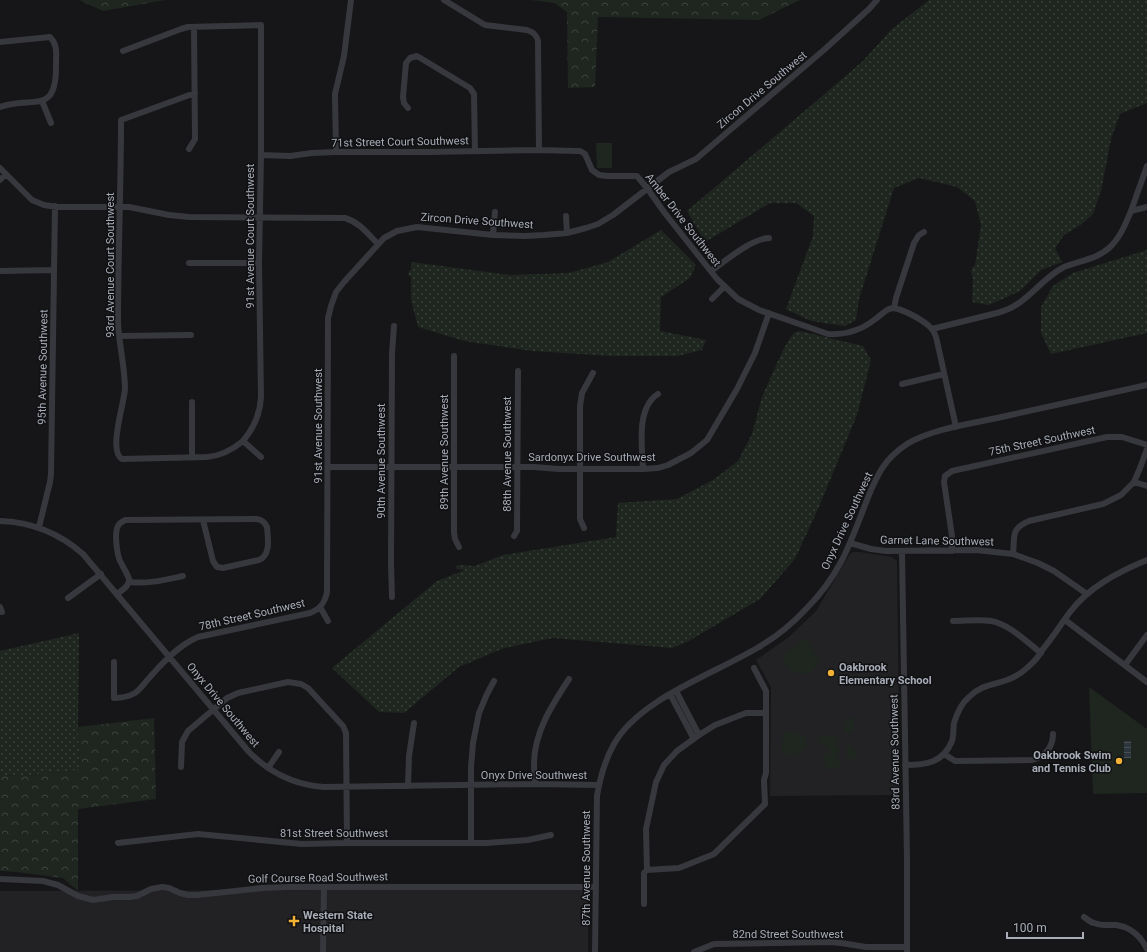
<svg xmlns="http://www.w3.org/2000/svg" width="1147" height="952" font-family="Roboto,sans-serif">
  <style>
    .built { fill: #222225 }
    .grass { fill: url(#grass-dots) }
    .forest { fill: url(#forest-crowns) }
    .park { fill: #1e261f }
    .water { fill: url(#water-rules) }
    .lines { fill: none; stroke-linecap: round; stroke-linejoin: round }
    .minor { stroke: #37383d; stroke-width: 6 }
    .poi-dot { fill: #f2b134; stroke: #111113; stroke-width: 1.5 }
    .labels { text-anchor: middle; dominant-baseline: central; stroke-width: 3; stroke-linejoin: round; paint-order: stroke }
    .street-label { font-size: 11px; fill: #a8adb8; stroke: #111113 }
    .poi-label { font-size: 11px; font-weight: bold; fill: #a8adb8; stroke: #111113; text-anchor: start }
  </style>
  <defs>
    <pattern id="grass-dots" width="8" height="8" patternUnits="userSpaceOnUse"><rect width="8" height="8" fill="#1e261f"/><path d="M2 2h.1M6 6h.1" fill="none" stroke="#3c433d" stroke-width="1.8" stroke-linecap="round"/></pattern>
    <pattern id="forest-crowns" width="20" height="18" patternUnits="userSpaceOnUse"><rect width="20" height="18" fill="#1e261f"/><path d="M2 6a3 3 0 1 1 6 0M12 15a3 3 0 1 1 6 0" fill="none" stroke="#3c433d"/></pattern>
    <pattern id="water-rules" width="6" height="5" patternUnits="userSpaceOnUse"><rect width="6" height="5" fill="#2c353c"/><path d="M0 2.5h6" fill="none" stroke="#485056"/></pattern>
  </defs>
  <rect width="100%" height="100%" fill="#161618"/>
  <!-- built -->
  <path class="built" d="M 854,552 L 860,552 L 892,557 L 897,561 L 900,795 L 770,796 L 771,687 L 756,660 L 789,637 L 816,611 L 850,554 Z
    M 588,889 L 588,952 L 0,952 L 0,891 Z"/>
  <!-- grass -->
  <path class="grass" d="M 929,0 L 1147,0 L 1147,103 L 1120,114 L 1111,139 L 1101,191 L 1093,214 L 1082,224 L 1064,235 L 1055,248 L 1062,262 L 1041,270 L 1020,291 L 989,305 L 972,302 L 973,279 L 971,271 L 972,268 L 975,265 L 981,225 L 975,201 L 957,187 L 919,178 L 894,188 L 859,299 L 856,320 L 845,326 L 811,321 L 786,309 L 813,236 L 814,216 L 796,203 L 770,203 L 705,242 L 687,211 L 862,62 L 892,29 Z
    M 661,230 L 696,265 L 690,278 L 661,297 L 660,331 L 706,340 L 702,350 L 677,356 L 611,356 L 533,351 L 464,341 L 418,327 L 411,300 L 411,276 L 408,275 L 409,271 L 411,270 L 411,262 L 510,275 L 569,273 L 608,262 Z
    M 1147,250 L 1147,333 L 1051,354 L 1041,333 L 1041,307 L 1053,286 L 1073,273 Z
    M 800,331 L 863,346 L 871,360 L 857,415 L 818,509 L 795,559 L 760,599 L 687,642 L 672,648 L 553,638 L 504,648 L 459,667 L 404,713 L 379,712 L 332,668 L 437,581 L 465,570 L 457,569 L 456,567 L 457,565 L 475,566 L 503,555 L 616,537 L 618,503 L 677,499 L 713,480 L 738,461 L 752,434 L 762,397 L 783,350 L 792,335 L 795,332 Z
    M 79,633 L 78,727 L 80,770 L 24,776 L 0,775 L 0,651 Z"/>
  <!-- forest -->
  <path class="forest" d="M 79,0 L 165,0 L 103,11 Z
    M 531,0 L 800,0 L 759,20 L 598,17 L 595,87 L 568,88 L 567,12 L 555,3 Z
    M 154,718 L 156,799 L 78,809 L 78,891 L 63,878 L 16,872 L 0,871 L 0,775 L 24,776 L 80,770 L 78,727 Z"/>
  <!-- park -->
  <path class="park" d="M 596,143 L 612,143 L 612,168 L 597,168 Z
    M 803,639 L 808,640 L 819,662 C 813,681 782,676 784,655 Z
    M 1089,687 L 1147,729 L 1147,793 L 1093,794 Z
    M 845,718 L 854,718 L 854,733 L 845,733 Z
    M 786,731 C 790,732 803,734 805,736 C 812,746 795,764 782,752 L 783,733 Z
    M 822,736 L 835,737 L 837,738 L 836,745 L 840,748 L 839,754 L 836,758 L 840,762 L 841,766 L 828,770 L 823,757 L 824,755 L 829,753 L 829,748 L 828,746 L 820,744 L 819,739 Z
    M 847,745 L 853,745 L 856,754 L 856,757 L 847,760 Z"/>
  <!-- water -->
  <path class="water" d="M 1124,741 L 1131,741 L 1131,758 L 1124,758 Z"/>
  <g class="lines">
    <!-- minor -->
    <path class="minor" d="M 444,0 L 485,25 L 527,30 C 533,32 537,35 538,41 L 539,150
      M 0,42 L 50,37 C 58,45 56,54 56,64 C 57,117 33,95 0,107
      M 123,51 L 181,29 L 188,27 L 261,25 L 261,155 L 259,263 L 261,397 C 260,415 254,428 243,441
      M 195,93 L 121,120 C 121,187 118,255 118,323 C 119,345 125,367 125,389 C 124,404 108,451 122,459 L 207,457 C 221,456 232,450 243,441 L 261,457
      M 42,101 L 51,123
      M 408,108 L 404,103 L 403,97 L 406,63 L 410,58 L 417,56 L 470,88 L 474,94 L 475,151
      M 189,149 L 195,139 L 194,27
      M 336,152 L 335,94 L 344,56 L 351,0
      M 261,155 L 290,156 L 312,153 L 336,152 L 429,152 L 539,150 L 576,151 L 580,151 L 585,154 L 592,170 L 599,175 L 607,176 L 637,176 L 647,188 L 664,212 L 717,279 L 738,299 L 759,310 L 828,334 C 846,335 860,331 874,320 C 879,317 884,311 889,309 C 898,305 924,321 930,327 C 934,331 936,336 937,341 L 956,427
      M 0,168 L 32,200 L 44,205 L 57,207 L 129,207 L 169,215 L 189,217 L 345,218 C 359,222 368,234 378,244
      M 0,180 L 6,174
      M 1131,211 L 1147,166
      M 566,216 L 567,233
      M 493,235 L 495,212
      M 189,263 L 259,263
      M 0,271 L 53,270
      M 711,271 C 726,261 750,239 769,238
      M 712,299 L 724,287
      M 894,308 L 896,298 L 914,243 L 919,235 L 924,232
      M 932,329 L 997,313 C 1005,311 1012,308 1019,303 C 1035,292 1046,276 1064,267 C 1079,261 1097,259 1109,248 C 1120,238 1125,225 1131,211 L 1147,207
      M 120,336 L 191,335
      M 454,356 L 454,532 L 455,539 L 459,547
      M 902,384 L 944,374
      M 192,402 L 192,458
      M 328,467 L 534,467 L 559,469 L 643,469 L 658,468 L 668,465 L 691,453 L 707,440 L 737,389 L 755,353 L 769,313
      M 643,469 C 642,446 636,408 658,394
      M 1134,482 L 1147,486
      M 0,521 C 32,522 59,533 83,554 L 249,752 C 269,772 295,785 324,787 L 535,784 L 599,785
      M 39,527 L 50,482 L 51,474 L 55,206
      M 584,528 L 580,519 L 580,406 L 582,393 L 593,373
      M 514,536 L 517,531 L 518,371
      M 850,543 L 871,549 L 886,551 L 976,550 L 1013,554 L 1038,563 L 1054,571 L 1087,594
      M 952,551 L 952,536 L 944,482 L 945,476 L 952,471 L 1107,437 L 1122,437 L 1147,445
      M 902,552 L 907,859 L 907,952
      M 1013,554 C 1015,537 1010,529 1029,521 L 1103,504 L 1121,495 L 1134,482 L 1140,468 L 1147,449
      M 130,582 C 149,584 164,580 183,576
      M 117,594 C 122,590 130,586 129,579 C 127,573 123,567 120,561 C 117,554 114,533 118,526 C 119,523 122,522 125,520 L 257,519 C 262,520 265,522 267,527 C 268,538 271,555 259,560 L 223,568 L 217,567 L 213,561 L 203,520
      M 392,597 L 391,564 L 392,353 L 394,326
      M 68,598 L 101,574
      M 0,607 L 2,612
      M 320,607 L 328,621
      M 1065,620 L 1147,682
      M 953,621 C 966,621 979,619 991,621 C 1009,624 1027,642 1041,653
      M 114,662 L 114,698 C 121,698 128,697 135,693 C 141,689 145,682 150,677 C 163,662 179,645 198,637 L 310,613 C 320,609 325,603 327,592 L 328,318 L 331,306 L 336,292 L 344,282 L 384,238 L 397,231 L 417,227 L 493,235 L 525,236 L 544,235 L 567,233 L 586,228 L 598,224 L 613,215 L 669,172 L 696,159 L 825,49 L 869,9 L 877,0
      M 1125,665 L 1147,635
      M 676,691 L 699,735
      M 670,694 L 694,739
      M 944,754 L 955,761 L 1032,760 C 1045,757 1053,747 1053,734
      M 905,765 C 926,765 943,763 952,741 C 954,735 953,728 954,723 C 957,713 962,703 969,697 C 981,685 993,685 1007,680 C 1015,677 1022,673 1028,667 C 1034,662 1039,656 1043,649 C 1053,637 1061,624 1070,612 C 1089,587 1118,572 1147,560
      M 181,767 L 182,742 L 188,731 L 227,698 L 238,693 L 288,682 L 301,684 L 308,688 L 343,726 L 346,733 L 347,843
      M 268,768 L 279,752
      M 535,784 C 535,777 534,769 534,762 C 535,731 552,705 569,679
      M 408,786 L 409,756 L 414,723
      M 118,843 L 198,834 L 302,844 L 347,843 L 487,843 L 528,840 L 551,835
      M 471,843 L 471,767 L 473,743 L 479,713 L 487,694 L 494,681
      M 647,870 L 679,868 L 714,854 L 765,804 L 764,780 L 766,773 L 766,691 L 754,668
      M 0,879 L 43,881 L 58,885 L 78,896 L 93,900 L 113,897 L 129,897 L 137,896 L 151,889 L 162,887 L 169,888 L 180,893 L 188,895 L 197,895 L 262,888 L 289,887 L 596,887
      M 644,904 L 644,873 L 647,870 L 646,829 L 656,782 L 664,765 L 677,751 L 699,735 L 715,725 L 746,713 L 766,713
      M 1084,917 C 1087,919 1090,922 1094,923 C 1101,926 1109,925 1116,925 C 1131,927 1141,937 1147,949
      M 323,952 L 324,887
      M 595,952 L 597,796 C 600,778 605,760 614,744 C 639,699 714,674 757,648 C 775,638 792,624 806,609 C 820,595 832,579 841,562 C 853,539 861,514 871,490 C 875,482 878,474 883,467 C 889,458 898,450 907,444 C 932,428 977,423 1006,416 C 1053,406 1100,395 1147,385
      M 694,952 L 714,944 L 829,942 L 841,943 L 866,947 L 907,947"/>
  </g>
  <!-- markers -->
  <g class="poi-dot">
    <circle cx="831" cy="673" r="4"/>
    <circle cx="1119" cy="761" r="4"/>
    <path d="M292 915h4v4h4v4h-4v4h-4v-4h-4v-4h4z"/>
  </g>
  <g class="labels">
    <!-- street labels -->
    <g class="street-label">
      <text transform="translate(762 90) rotate(-40)">Zircon Drive Southwest</text>
      <text transform="translate(400 142) rotate(-1)">71st Street Court Southwest</text>
      <text transform="translate(683 220) rotate(52)">Amber Drive Southwest</text>
      <text transform="translate(477 221) rotate(4)">Zircon Drive Southwest</text>
      <text transform="translate(250 236) rotate(-90)">91st Avenue Court Southwest</text>
      <text transform="translate(110 265) rotate(-90)">93rd Avenue Court Southwest</text>
      <text transform="translate(43 367) rotate(-89)">95th Avenue Southwest</text>
      <text transform="translate(318 426) rotate(-90)">91st Avenue Southwest</text>
      <text transform="translate(1042 441) rotate(-12)">75th Street Southwest</text>
      <text transform="translate(444 452) rotate(-90)">89th Avenue Southwest</text>
      <text transform="translate(507 454) rotate(-90)">88th Avenue Southwest</text>
      <text x="592" y="457">Sardonyx Drive Southwest</text>
      <text transform="translate(381 461) rotate(-90)">90th Avenue Southwest</text>
      <text transform="translate(847 521) rotate(-65)">Onyx Drive Southwest</text>
      <text transform="translate(937 541) rotate(1)">Garnet Lane Southwest</text>
      <text transform="translate(252 615) rotate(-13)">78th Street Southwest</text>
      <text transform="translate(223 705) rotate(50)">Onyx Drive Southwest</text>
      <text transform="translate(895 752) rotate(-91)">83rd Avenue Southwest</text>
      <text x="534" y="775">Onyx Drive Southwest</text>
      <text x="334" y="833">81st Street Southwest</text>
      <text transform="translate(586 868) rotate(-90)">87th Avenue Southwest</text>
      <text transform="translate(318 878) rotate(-1)">Golf Course Road Southwest</text>
      <text x="788" y="934">82nd Street Southwest</text>
    </g>
    <!-- poi labels -->
    <g class="poi-label">
      <text x="839" y="667">Oakbrook<tspan x="839" dy="13">Elementary School</tspan></text>
      <text x="1111" y="755" text-anchor="end">Oakbrook Swim<tspan x="1111" dy="13">and Tennis Club</tspan></text>
      <text x="303" y="915">Western State<tspan x="303" dy="13">Hospital</tspan></text>
    </g>
  </g>
  <!-- scale -->
  <path d="M1007 932v6h76v-6" fill="none" stroke="#a8adb8" stroke-width="2"/>
  <text x="1013" y="932" font-size="12" fill="#a8adb8" stroke="#111113" stroke-width="3" paint-order="stroke">100 m</text>
</svg>
